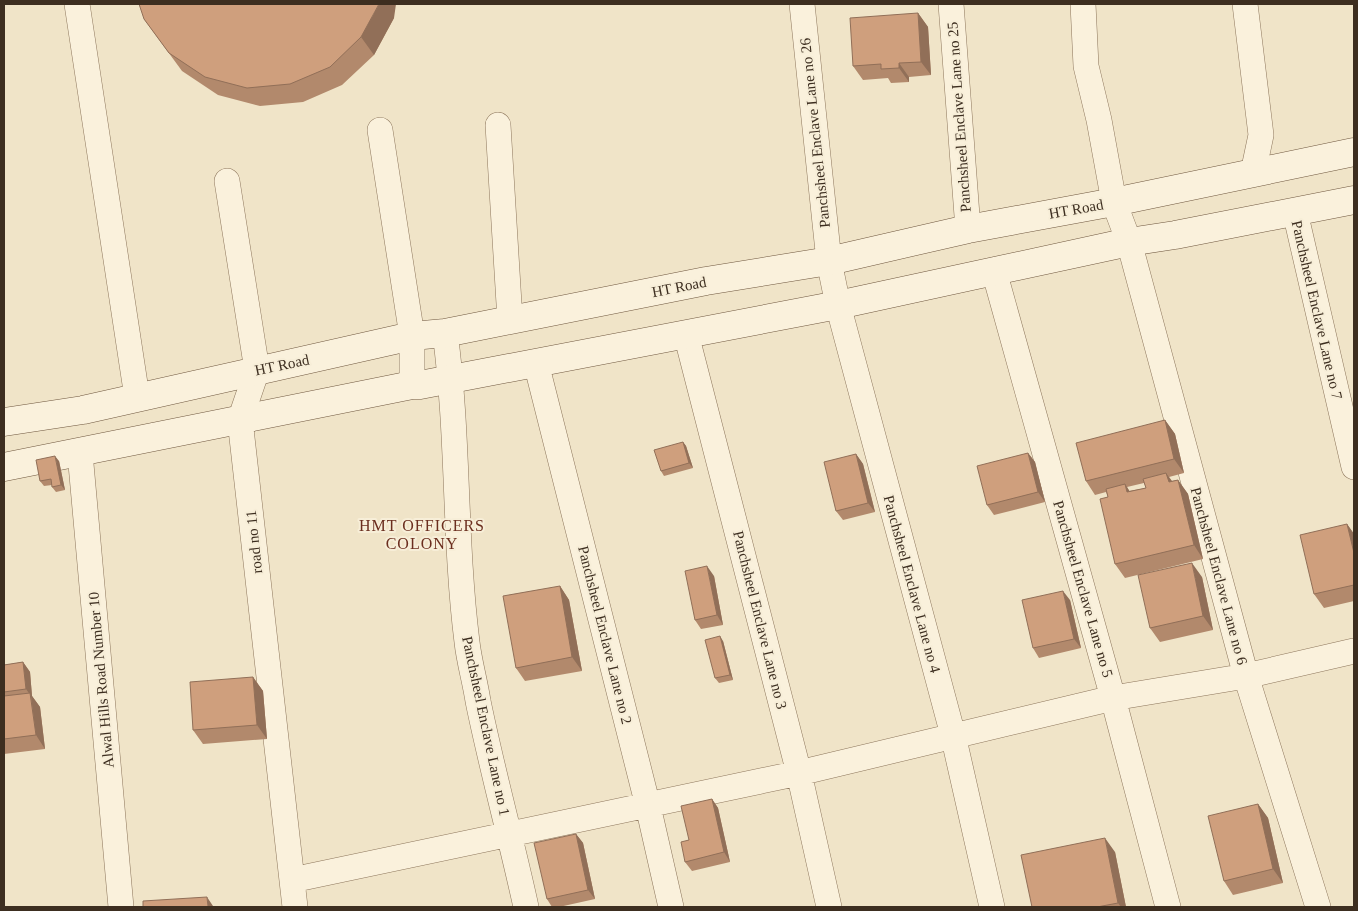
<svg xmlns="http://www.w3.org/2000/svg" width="1358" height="911" font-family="Georgia,serif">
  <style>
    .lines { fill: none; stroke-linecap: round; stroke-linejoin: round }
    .street-casing { stroke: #8d765c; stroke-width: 26 }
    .secondary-casing { stroke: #6f573f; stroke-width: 29 }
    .street { stroke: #faf1dc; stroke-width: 25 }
    .secondary { stroke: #faf1dc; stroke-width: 28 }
    .wall { fill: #b2896c; fill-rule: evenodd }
    .shaded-wall { fill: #916f58 }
    .building { fill: #cf9f7d; stroke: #916f58 }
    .labels { text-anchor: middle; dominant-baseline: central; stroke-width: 4; stroke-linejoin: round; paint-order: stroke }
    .street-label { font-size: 15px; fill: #3d2e20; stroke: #f7eed8 }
    .neighbourhood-label { font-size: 16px; letter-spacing: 1px; fill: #6b2e1e; stroke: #f7eed8 }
  </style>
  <rect width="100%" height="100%" fill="#f0e4c8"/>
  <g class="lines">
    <!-- street casing -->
    <g class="street-casing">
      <path id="street" d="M 77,4 L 137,397
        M 802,4 L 829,261 L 838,305 L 953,735 L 992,907
        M 951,4 L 968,229
        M 1083,4 L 1086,66 L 1099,120 L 1114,202 L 1129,242 L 1246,676 L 1318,907
        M 1245,4 L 1261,135 L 1253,173
        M 498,125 L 510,320
        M 380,130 L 412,336 L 412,385
        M 227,181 L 257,370 L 240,420 L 295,907
        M 1295,212 L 1354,467
        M 994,271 L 1113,698 L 1168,907
        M 445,333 C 459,435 454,539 467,642 C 469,661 475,681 478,701 C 492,770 511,838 526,907
        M 686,334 L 799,773 L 829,907
        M 536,363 L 648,806 L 671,907
        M 80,453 L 121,907
        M 292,880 L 799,773 L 1113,698 L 1246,676 L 1354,651"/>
    </g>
    <!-- secondary casing -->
    <g class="secondary-casing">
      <path id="secondary" d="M 4,422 L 83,410 L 412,336 L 445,333 L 706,281 L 829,261 L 968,229 L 1114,202 L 1354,152
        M 4,467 L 412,385 L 420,385 L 838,305 L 1129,242 L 1175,235 L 1354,200"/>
    </g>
    <!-- street -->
    <use href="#street" class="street"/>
    <!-- secondary -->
    <use href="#secondary" class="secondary"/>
  </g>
  <!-- wall -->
  <path class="wall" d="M 918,13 L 928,27 L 931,75 L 909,77 L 909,82 L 891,83 L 888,78 L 863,80 L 853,66 Z
    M 394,18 L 374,55 L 342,85 L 303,102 L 260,106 L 218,95 L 182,71 L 144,19 Z
    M 1165,420 L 1175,434 L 1184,473 L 1169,477 L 1172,481 L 1178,480 L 1188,494 L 1203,559 L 1125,578 L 1115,564 L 1108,497 L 1106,492 L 1095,495 L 1086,481 ZM 1144,483 L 1146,488 L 1129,491 L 1127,487 Z
    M 683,442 L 686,446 L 693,468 L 664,476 L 661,471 Z
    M 1028,453 L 1035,462 L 1045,502 L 994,515 L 987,505 Z
    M 856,454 L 863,464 L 875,512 L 843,520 L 836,511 Z
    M 59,461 L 65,490 L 56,492 L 52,487 L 52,485 L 44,486 L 40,481 Z
    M 1347,524 L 1354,534 L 1354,601 L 1324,608 L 1314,594 Z
    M 714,576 L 723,625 L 701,629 L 695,620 Z
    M 1202,577 L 1213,630 L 1160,642 L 1150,628 Z
    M 560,586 L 569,600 L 582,671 L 525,681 L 516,668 Z
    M 1070,600 L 1081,648 L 1039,658 L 1033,648 Z
    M 723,641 L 733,680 L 719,683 L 715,678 Z
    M 23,662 L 30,672 L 32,696 L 40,707 L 45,749 L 4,754 L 4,665 Z
    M 253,677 L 263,691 L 267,739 L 203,744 L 193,730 Z
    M 712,799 L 718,808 L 730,862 L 692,871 L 685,862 L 689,840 Z
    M 1258,804 L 1268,818 L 1283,883 L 1233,895 L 1224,881 Z
    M 576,834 L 583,843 L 595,899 L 559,907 L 552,907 L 547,899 Z
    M 1115,852 L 1126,907 L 1032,907 Z"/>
  <!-- shaded-wall -->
  <path class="shaded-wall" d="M 379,4 L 396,4 L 394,18 L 374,55 L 361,37 Z
    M 918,13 L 928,27 L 931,75 L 921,62 Z
    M 899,63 L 909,77 L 909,82 L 899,68 Z
    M 1165,420 L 1175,434 L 1184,473 L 1174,459 Z
    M 683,442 L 686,446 L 693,468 L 689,463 Z
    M 1028,453 L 1035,462 L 1045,502 L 1038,492 Z
    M 856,454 L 863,464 L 875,512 L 868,503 Z
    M 55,456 L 59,461 L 65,490 L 61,485 Z
    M 1166,473 L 1176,487 L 1169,482 Z
    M 1178,480 L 1188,494 L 1203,559 L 1194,545 Z
    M 1125,484 L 1134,498 L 1127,492 Z
    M 1347,524 L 1354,534 L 1354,553 Z
    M 1192,563 L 1202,577 L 1213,630 L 1203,616 Z
    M 707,566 L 714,576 L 723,625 L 717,615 Z
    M 560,586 L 569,600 L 582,671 L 572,657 Z
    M 1063,591 L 1070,600 L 1081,648 L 1074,639 Z
    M 720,636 L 723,641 L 733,680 L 730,675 Z
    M 23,662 L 30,672 L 32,696 L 40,707 L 45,749 L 36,735 L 31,696 L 26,689 Z
    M 253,677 L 263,691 L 267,739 L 257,725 Z
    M 712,799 L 718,808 L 730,862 L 724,852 Z
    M 1258,804 L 1268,818 L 1283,883 L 1273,869 Z
    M 576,834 L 583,843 L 595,899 L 588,890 Z
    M 1105,838 L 1115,852 L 1126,907 L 1121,907 L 1118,903 Z
    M 207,897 L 213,906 L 214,907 L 208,907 Z"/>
  <!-- building -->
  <path class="building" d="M 139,4 L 379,4 L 361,37 L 330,67 L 290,84 L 247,88 L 205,77 L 169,53 L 144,19 Z
    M 918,13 L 921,62 L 899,63 L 899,68 L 881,69 L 881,64 L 853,66 L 850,18 Z
    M 1165,420 L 1174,459 L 1086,481 L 1076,443 Z
    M 683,442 L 689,463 L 661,471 L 654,450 Z
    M 1028,453 L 1038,492 L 987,505 L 977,466 Z
    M 856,454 L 868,503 L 836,511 L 824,462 Z
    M 55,456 L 61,485 L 52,487 L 51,479 L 40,481 L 36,460 Z
    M 1166,473 L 1169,482 L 1178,480 L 1194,545 L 1115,564 L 1100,499 L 1108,497 L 1106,489 L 1125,484 L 1127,492 L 1146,488 L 1143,479 Z
    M 1347,524 L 1354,553 L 1354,585 L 1314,594 L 1300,535 Z
    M 1192,563 L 1203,616 L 1150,628 L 1138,575 Z
    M 707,566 L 717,615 L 695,620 L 685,571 Z
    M 560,586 L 572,657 L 516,668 L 503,596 Z
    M 1063,591 L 1074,639 L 1033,648 L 1022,600 Z
    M 720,636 L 730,675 L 715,678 L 705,640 Z
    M 23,662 L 26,689 L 4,692 L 4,665 Z
    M 253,677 L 257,725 L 193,730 L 190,682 Z
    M 30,693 L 36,735 L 4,739 L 4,696 Z
    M 712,799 L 724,852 L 685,862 L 681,842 L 689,840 L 681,806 Z
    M 1258,804 L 1273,869 L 1224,881 L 1208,816 Z
    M 576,834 L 588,890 L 547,899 L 534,843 Z
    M 1105,838 L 1118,903 L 1097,907 L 1032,907 L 1021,855 Z
    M 207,897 L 208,907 L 143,907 L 143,901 Z"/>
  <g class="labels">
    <!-- street labels -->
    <g class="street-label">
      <text transform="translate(959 117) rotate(-94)">Panchsheel Enclave Lane no 25</text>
      <text transform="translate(815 133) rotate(-96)">Panchsheel Enclave Lane no 26</text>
      <text transform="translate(1076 209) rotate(-10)">HT Road</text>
      <text transform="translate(679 287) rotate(-11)">HT Road</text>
      <text transform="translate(1317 310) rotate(77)">Panchsheel Enclave Lane no 7</text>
      <text transform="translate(282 365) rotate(-12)">HT Road</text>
      <text transform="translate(254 542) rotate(-96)">road no 11</text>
      <text transform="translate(1219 576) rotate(75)">Panchsheel Enclave Lane no 6</text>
      <text transform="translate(912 584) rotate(75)">Panchsheel Enclave Lane no 4</text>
      <text transform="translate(1083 589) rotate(74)">Panchsheel Enclave Lane no 5</text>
      <text transform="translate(760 620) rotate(76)">Panchsheel Enclave Lane no 3</text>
      <text transform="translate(605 635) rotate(76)">Panchsheel Enclave Lane no 2</text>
      <text transform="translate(101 680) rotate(-95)">Alwal Hills Road Number 10</text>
      <text transform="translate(486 726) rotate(78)">Panchsheel Enclave Lane no 1</text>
    </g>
    <!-- neighbourhood labels -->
    <g class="neighbourhood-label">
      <text x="422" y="525">HMT OFFICERS<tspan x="422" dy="18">COLONY</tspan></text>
    </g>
  </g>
  <!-- border -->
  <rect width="1358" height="911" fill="none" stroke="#3d2e20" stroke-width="10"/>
</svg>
